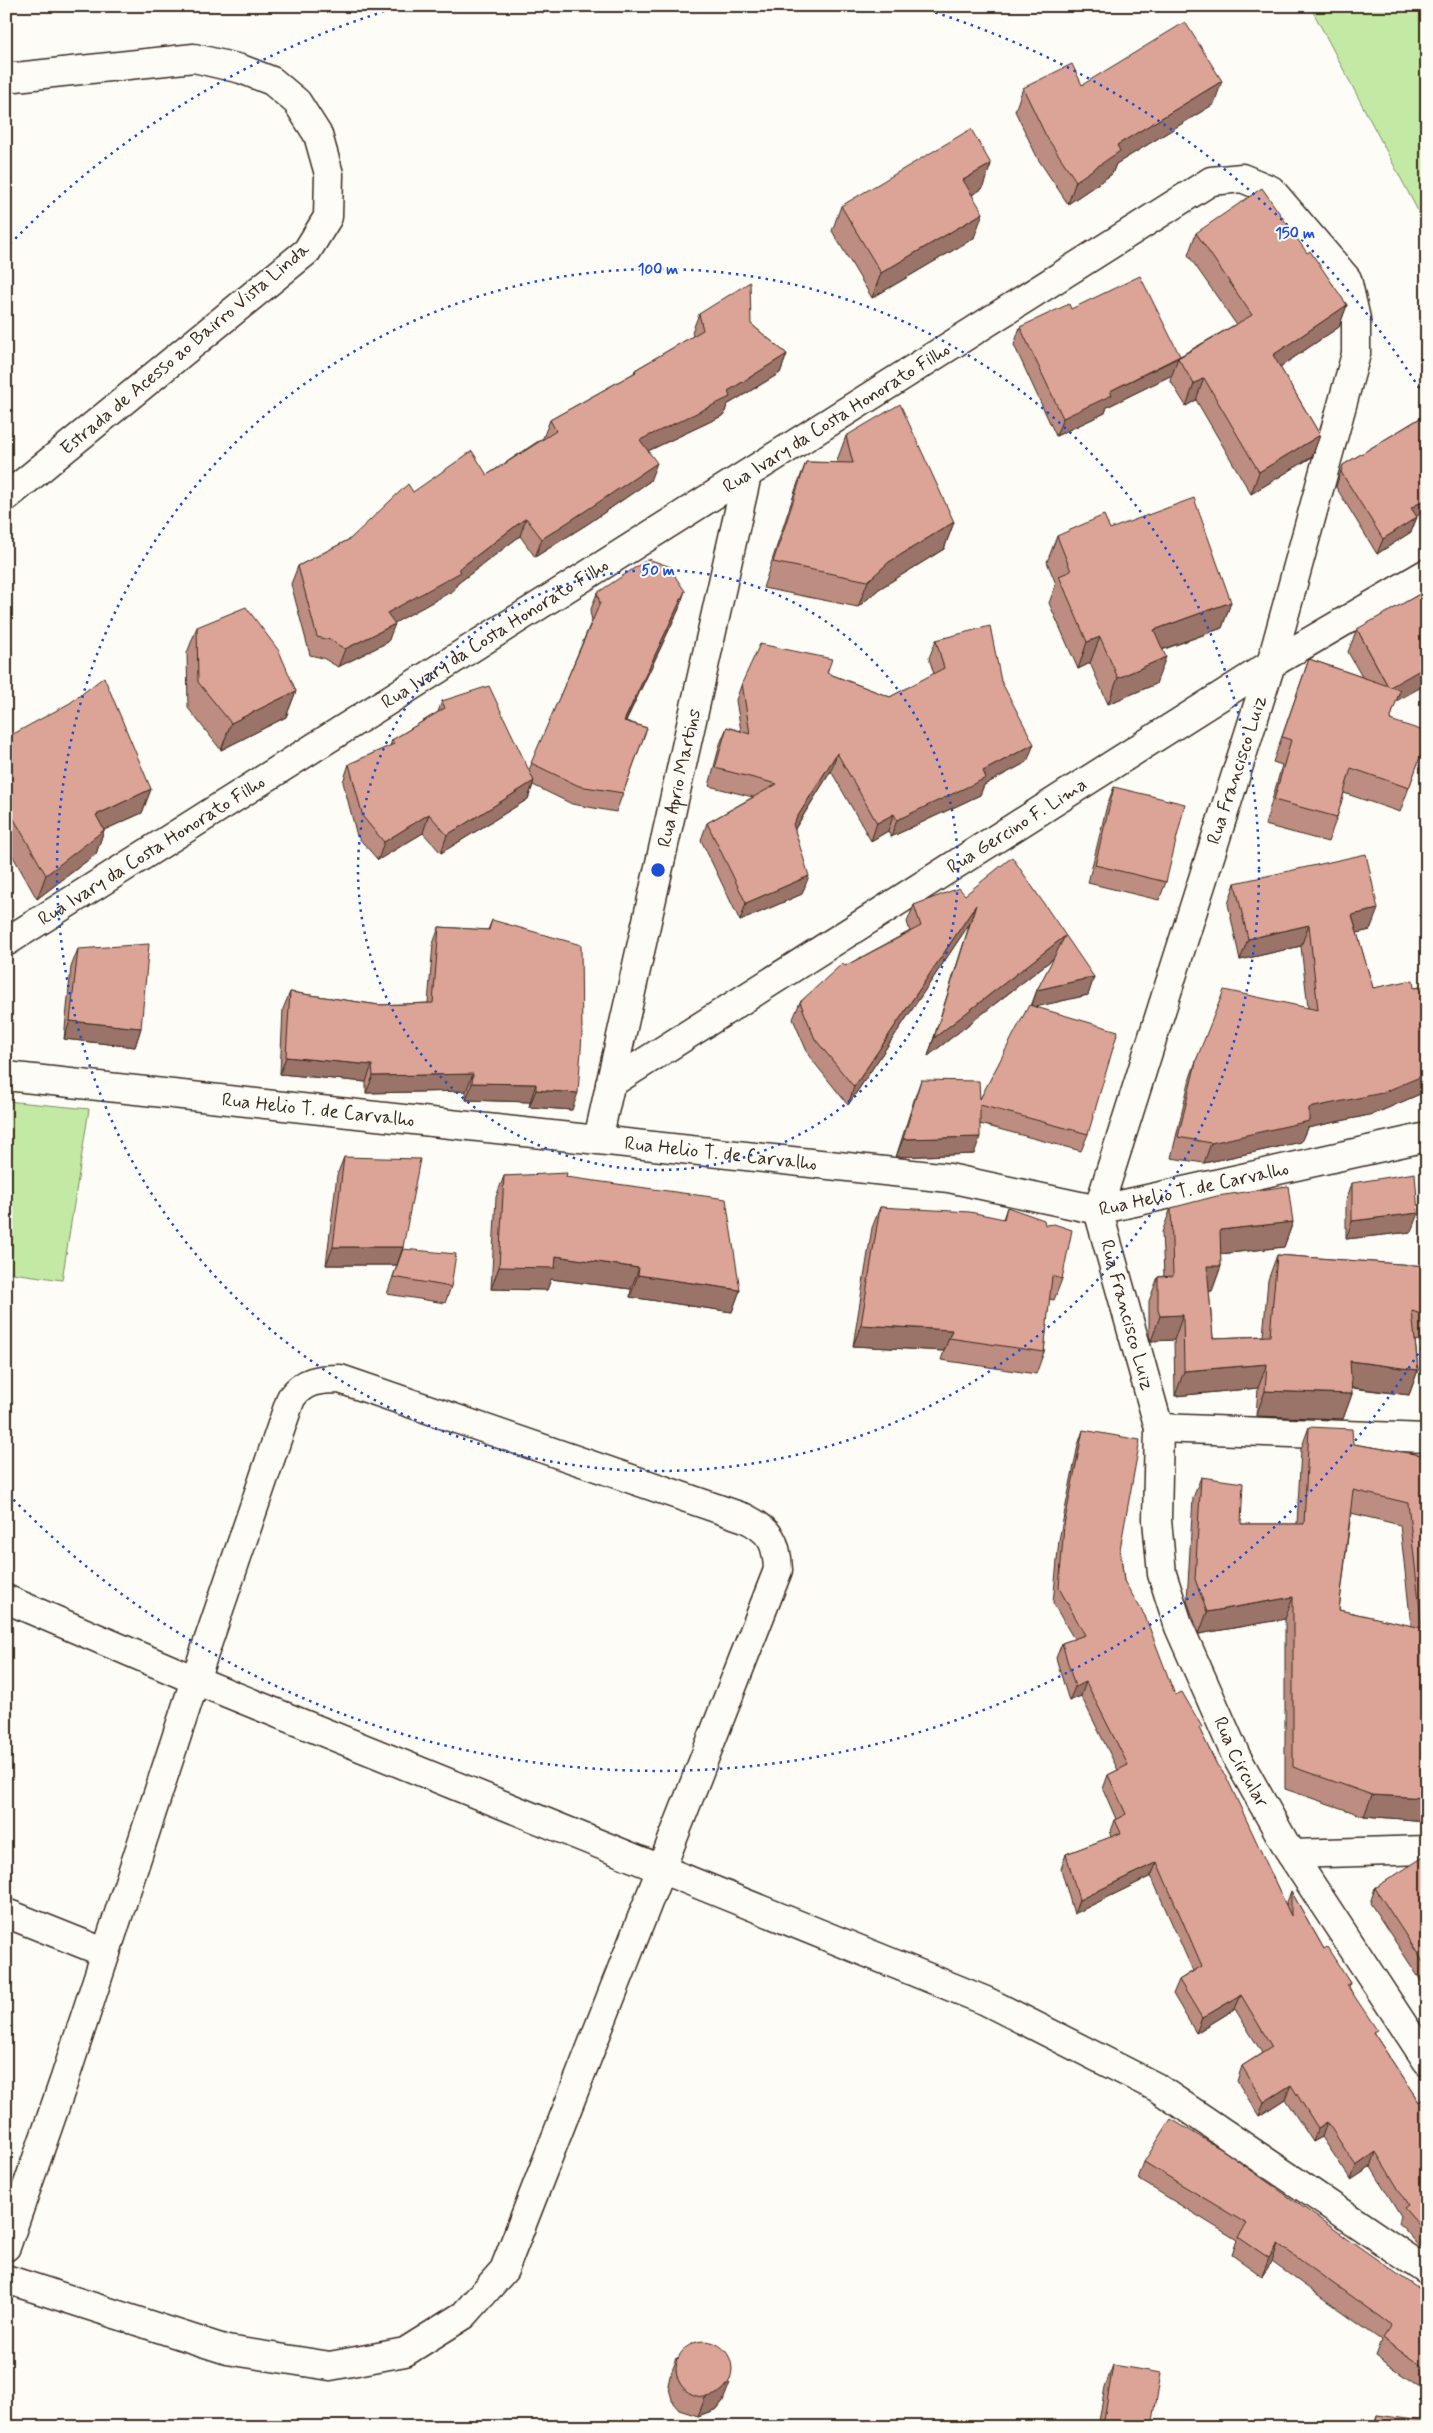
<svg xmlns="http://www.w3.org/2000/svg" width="1433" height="2433" font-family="Mynerve,sans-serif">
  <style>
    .green { fill: #c3eaa5; stroke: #7f8a62 }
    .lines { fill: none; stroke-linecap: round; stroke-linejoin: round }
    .minor-casing { stroke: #3b2a1e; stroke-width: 31 }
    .minor { stroke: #fdfcf7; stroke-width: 28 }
    .wall { fill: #bd8d81; stroke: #3b2a1e; fill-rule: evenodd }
    .shaded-wall { fill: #9a7369; stroke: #3b2a1e }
    .building { fill: #dca496; stroke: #3b2a1e; fill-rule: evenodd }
    .ring { fill: none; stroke: #1d4ed8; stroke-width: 2.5; stroke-dasharray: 2.5 5 }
    .labels { text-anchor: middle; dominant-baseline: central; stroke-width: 4; stroke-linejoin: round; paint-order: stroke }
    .street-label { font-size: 19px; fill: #3b2a1e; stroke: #fdfcf7 }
    .centre { fill: #1d4ed8; stroke: #fdfcf7; stroke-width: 2.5 }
    .ring-label { font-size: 15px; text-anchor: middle; font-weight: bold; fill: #1d4ed8; stroke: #fdfcf7; stroke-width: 4; stroke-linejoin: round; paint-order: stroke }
  </style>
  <rect width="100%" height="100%" fill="#fdfcf7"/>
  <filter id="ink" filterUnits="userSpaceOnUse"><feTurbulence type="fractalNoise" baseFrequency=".02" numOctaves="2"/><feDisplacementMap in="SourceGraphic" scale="10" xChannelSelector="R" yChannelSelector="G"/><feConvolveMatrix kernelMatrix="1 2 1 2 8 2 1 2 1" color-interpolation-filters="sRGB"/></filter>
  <g filter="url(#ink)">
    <!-- green -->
    <path class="green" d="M 1310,6 L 1427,6 L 1427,228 Z
      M 6,1101 L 89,1109 L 62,1280 L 6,1272 Z"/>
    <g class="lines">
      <!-- minor casing -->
      <g class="minor-casing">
        <g id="minor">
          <path d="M 6,78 L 194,58 L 241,69 L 272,81 L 297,102 L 318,135 L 329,174 L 328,217 L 307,251 L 6,497"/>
          <path id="s1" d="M 6,942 L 1211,181 L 1242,178 L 1271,190 L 1347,279 L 1356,319 L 1356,354 L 1271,664 L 1098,1210 L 1159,1428 L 1157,1520 L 1162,1574 L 1179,1627 L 1236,1756 L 1291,1854 L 1427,2061"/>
          <path id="s2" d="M 6,1076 L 949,1178 L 1098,1210 L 1427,1137"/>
          <path id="s3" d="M 610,1084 L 1271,664 L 1427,573"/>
          <path id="s4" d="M 598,1139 L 747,475"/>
          <path d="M 1159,1428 L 1427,1438"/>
          <path d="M 6,1599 L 195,1680 L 986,2001 L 1156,2087 L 1427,2271"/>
          <path d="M 1291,1854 L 1427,1850"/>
          <path d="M 6,1913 L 106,1953"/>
          <path d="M 6,2247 L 65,2078 L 195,1680 L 291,1398 C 304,1380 319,1379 340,1379 L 745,1518 C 771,1531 777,1542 778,1570 L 504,2270 L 464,2315 L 405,2352 L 330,2366 L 227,2350 L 6,2279"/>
        </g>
      </g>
      <!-- minor -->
      <use href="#minor" class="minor"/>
    </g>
    <!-- wall -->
    <path class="wall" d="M 1082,85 L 1214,104 L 1116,164 L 1112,174 L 1068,204 L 1038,159 L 1015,111 L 1023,88 Z
      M 991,164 L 982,189 L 972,195 L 974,238 L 872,298 L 832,231 L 841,206 Z
      M 1196,233 L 1307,253 L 1347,305 L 1339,327 L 1280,367 L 1320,435 L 1312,457 L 1251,494 L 1196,400 L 1186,406 L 1170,380 L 1172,375 L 1107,407 L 1105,413 L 1056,436 L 1014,345 L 1020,327 L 1071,309 L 1180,356 L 1236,324 L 1188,255 Z
      M 699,314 L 751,324 L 787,354 L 780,373 L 727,405 L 724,415 L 648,451 L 650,481 L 589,523 L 535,557 L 520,536 L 457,584 L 454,590 L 394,623 L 388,642 L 338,667 L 323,658 L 310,655 L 291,584 L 298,566 L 350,539 L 413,492 L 487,475 L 543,438 L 550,420 L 634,373 L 635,370 L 693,336 L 692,332 Z
      M 1427,408 L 1427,510 L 1416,516 L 1417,517 L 1411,532 L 1377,554 L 1336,487 L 1338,480 L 1343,465 L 1425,415 Z
      M 846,436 L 954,522 L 944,549 L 879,589 L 858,607 L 763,588 L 796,488 L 806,462 L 836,463 Z
      M 1110,529 L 1231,602 L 1222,628 L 1162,650 L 1156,684 L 1108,704 L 1090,663 L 1078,669 L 1049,603 L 1056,584 L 1047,562 L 1057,536 Z
      M 597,593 L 679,609 L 626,721 L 647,728 L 616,812 L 572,804 L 533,785 L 528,799 L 441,853 L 423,833 L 378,860 L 357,836 L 343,782 L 349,764 L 390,746 L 392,740 L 438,712 L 442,701 L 529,770 L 592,620 L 590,612 Z
      M 197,627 L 296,691 L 286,717 L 221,750 L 188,708 L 187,653 Z
      M 1357,629 L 1396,701 L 1390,720 L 1427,738 L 1400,812 L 1344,793 L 1337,817 L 1328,842 L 1265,825 L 1282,765 L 1273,762 L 1309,659 L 1362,677 L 1348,652 Z
      M 936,640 L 1001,681 L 1027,762 L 984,785 L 980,795 L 891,837 L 888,831 L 871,841 L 831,771 L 795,829 L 802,894 L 740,921 L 701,840 L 707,823 L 753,797 L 709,786 L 720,744 L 727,727 L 741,731 L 736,700 L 742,683 L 827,673 L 890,697 L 934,674 L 929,658 Z
      M 6,738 L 151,789 L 142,813 L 104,830 L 96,854 L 37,899 L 6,844 Z
      M 1114,787 L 1166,882 L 1159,900 L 1088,883 L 1107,805 Z
      M 1235,883 L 1370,930 L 1357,933 L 1373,988 L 1414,988 L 1427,986 L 1427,1091 L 1374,1114 L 1307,1128 L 1301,1142 L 1204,1163 L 1171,1158 L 1190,1078 L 1197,1058 L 1308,1008 L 1301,946 L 1240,960 L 1228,904 Z
      M 965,895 L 1094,977 L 1088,995 L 1034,1007 L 1088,1134 L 1081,1151 L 980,1124 L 974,1154 L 896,1157 L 915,1097 L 921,1080 L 980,1099 L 1031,1006 L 1037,990 L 1054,958 L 928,1056 L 970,923 L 848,1105 L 809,1056 L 793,1019 L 800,1002 L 845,966 L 910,931 L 907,922 L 914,905 Z
      M 492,920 L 572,1110 L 529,1107 L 530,1102 L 466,1100 L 466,1091 L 366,1093 L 366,1082 L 280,1074 L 283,1009 L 290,992 L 379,1005 L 428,1003 L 433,944 L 439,927 L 488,930 Z
      M 78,949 L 141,1028 L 135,1047 L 64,1039 L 71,967 Z
      M 344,1157 L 403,1247 L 403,1249 L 451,1287 L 445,1303 L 387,1294 L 397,1265 L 326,1265 L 337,1175 Z
      M 504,1176 L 566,1177 L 740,1290 L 732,1312 L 630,1297 L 631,1289 L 551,1279 L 547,1290 L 491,1289 L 496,1197 Z
      M 1352,1183 L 1411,1232 L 1346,1239 L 1346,1201 Z
      M 880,1207 L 1003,1219 L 1007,1207 L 1062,1279 L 1054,1300 L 1049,1299 L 1044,1352 L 1036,1374 L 941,1360 L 944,1351 L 853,1346 L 872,1228 Z
      M 1171,1208 L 1293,1222 L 1284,1247 L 1220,1254 L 1221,1266 L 1212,1291 L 1209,1291 L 1213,1338 L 1263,1336 L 1268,1280 L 1277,1255 L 1427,1266 L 1427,1343 L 1415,1340 L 1418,1370 L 1409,1395 L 1351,1388 L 1352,1394 L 1343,1419 L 1256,1416 L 1258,1388 L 1175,1396 L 1174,1340 L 1151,1341 L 1149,1335 L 1149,1301 L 1158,1277 L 1164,1276 L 1162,1232 Z
      M 1309,1427 L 1353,1444 L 1427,1456 L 1427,1821 L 1364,1816 L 1285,1789 L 1285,1619 L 1199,1634 L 1187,1601 L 1193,1498 L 1201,1477 L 1241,1524 L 1297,1524 L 1301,1449 ZM 1351,1513 L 1400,1525 L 1411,1626 L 1339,1610 Z
      M 1083,1430 L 1120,1549 L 1124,1581 L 1175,1695 L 1200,1731 L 1286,1905 L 1291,1891 L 1324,1949 L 1350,1983 L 1349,1987 L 1375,2035 L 1419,2102 L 1427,2096 L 1427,2252 L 1422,2249 L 1399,2223 L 1401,2216 L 1371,2167 L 1351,2180 L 1322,2137 L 1313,2142 L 1285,2099 L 1259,2116 L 1237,2081 L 1242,2066 L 1262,2053 L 1235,2009 L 1196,2033 L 1173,1994 L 1179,1980 L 1193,1971 L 1151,1876 L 1074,1914 L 1061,1869 L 1066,1854 L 1111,1837 L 1110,1834 L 1115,1820 L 1116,1819 L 1103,1789 L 1108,1775 L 1118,1770 L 1081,1696 L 1069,1701 L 1056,1658 L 1062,1643 L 1074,1639 L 1053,1603 L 1059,1540 L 1078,1445 Z
      M 1427,1856 L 1427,1990 L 1370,1903 L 1375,1888 Z
      M 1144,2162 L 1427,2295 L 1427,2392 L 1375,2356 L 1381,2340 L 1272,2262 L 1262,2276 L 1232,2255 L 1237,2240 L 1138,2179 Z
      M 677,2358 L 723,2401 L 717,2409 L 698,2416 L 679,2410 L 673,2403 L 668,2385 L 670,2376 Z
      M 1113,2365 L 1152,2427 L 1098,2427 L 1105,2387 Z
      M 1378,2415 L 1427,2427 L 1374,2427 Z"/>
    <!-- shaded-wall -->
    <path class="shaded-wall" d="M 1222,81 L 1214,104 L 1116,164 L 1112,174 L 1068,204 L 1076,181 L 1117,145 Z
      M 991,164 L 982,189 L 954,205 L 963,180 Z
      M 983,213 L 974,238 L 872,298 L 881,273 Z
      M 1347,305 L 1339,327 L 1265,377 L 1273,355 Z
      M 787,354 L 780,373 L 727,405 L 724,415 L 633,458 L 640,440 L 728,391 Z
      M 1178,358 L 1172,375 L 1107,407 L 1105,413 L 1056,436 L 1063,418 L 1110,391 Z
      M 1204,378 L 1196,400 L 1186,406 L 1194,384 Z
      M 1320,435 L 1312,457 L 1251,494 L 1259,472 Z
      M 657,463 L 650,481 L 589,523 L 535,557 L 542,539 Z
      M 1427,498 L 1427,510 L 1406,523 L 1411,508 Z
      M 1417,517 L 1411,532 L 1377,554 L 1383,539 Z
      M 526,518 L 520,536 L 457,584 L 454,590 L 380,631 L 387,613 L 459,569 Z
      M 954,522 L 944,549 L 879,589 L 858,607 L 868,581 L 889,562 Z
      M 685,591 L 679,609 L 617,739 L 624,721 Z
      M 1231,602 L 1222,628 L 1144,656 L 1154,630 Z
      M 395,624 L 388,642 L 338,667 L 345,649 Z
      M 1100,637 L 1090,663 L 1078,669 L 1087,642 Z
      M 1166,657 L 1156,684 L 1108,704 L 1118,678 Z
      M 1427,666 L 1427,684 L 1380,710 L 1388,687 Z
      M 296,691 L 286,717 L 221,750 L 231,723 Z
      M 1034,744 L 1027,762 L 984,785 L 980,795 L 891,837 L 897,820 L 983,771 Z
      M 837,753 L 831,771 L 787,841 L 793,824 Z
      M 534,781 L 528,799 L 441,853 L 447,835 Z
      M 151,789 L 142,813 L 104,830 L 96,854 L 37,899 L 46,875 L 96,815 Z
      M 429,814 L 423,833 L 378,860 L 384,842 Z
      M 894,814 L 888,831 L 871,841 L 877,823 Z
      M 809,876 L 802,894 L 740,921 L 746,903 Z
      M 976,905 L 970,923 L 848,1105 L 854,1087 Z
      M 1378,909 L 1370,930 L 1345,936 L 1352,915 Z
      M 1309,925 L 1301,946 L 1240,960 L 1248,939 Z
      M 1065,936 L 1059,954 L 928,1056 L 934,1038 Z
      M 1094,977 L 1088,995 L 1031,1008 L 1037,990 Z
      M 70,1021 L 141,1028 L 135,1047 L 64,1039 Z
      M 286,1057 L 372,1065 L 366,1082 L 280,1074 Z
      M 473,1074 L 466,1091 L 366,1093 L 373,1076 Z
      M 1427,1074 L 1427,1091 L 1374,1114 L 1307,1128 L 1301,1142 L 1204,1163 L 1211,1143 L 1309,1108 Z
      M 472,1083 L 536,1084 L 530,1102 L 466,1100 Z
      M 536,1090 L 578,1093 L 572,1110 L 529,1107 Z
      M 980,1137 L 974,1154 L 896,1157 L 903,1139 Z
      M 1418,1213 L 1411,1232 L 1346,1239 L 1352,1221 Z
      M 1293,1222 L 1284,1247 L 1211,1255 L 1220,1230 Z
      M 333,1247 L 403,1247 L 397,1265 L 326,1265 Z
      M 556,1256 L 639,1268 L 631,1289 L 551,1279 L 547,1290 L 491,1289 L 499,1267 Z
      M 1207,1266 L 1221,1266 L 1212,1291 L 1198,1291 Z
      M 638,1275 L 740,1290 L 732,1312 L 630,1297 Z
      M 1183,1315 L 1174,1340 L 1151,1341 L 1160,1316 Z
      M 861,1325 L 952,1330 L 944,1351 L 853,1346 Z
      M 1350,1361 L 1418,1370 L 1409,1395 L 1341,1386 Z
      M 1267,1364 L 1258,1388 L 1175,1396 L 1184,1371 Z
      M 1265,1391 L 1352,1394 L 1343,1419 L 1256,1416 Z
      M 1293,1597 L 1285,1619 L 1199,1634 L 1207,1612 Z
      M 1086,1682 L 1081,1696 L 1069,1701 L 1075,1687 Z
      M 1372,1795 L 1427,1798 L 1427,1821 L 1364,1816 Z
      M 1157,1862 L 1151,1876 L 1074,1914 L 1079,1900 Z
      M 1241,1995 L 1235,2009 L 1196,2033 L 1202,2018 Z
      M 1291,2085 L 1285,2099 L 1259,2116 L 1264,2102 Z
      M 1327,2122 L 1322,2137 L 1313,2142 L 1318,2128 Z
      M 1376,2152 L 1371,2167 L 1351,2180 L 1356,2166 Z
      M 1278,2244 L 1272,2262 L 1262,2276 L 1269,2258 Z
      M 730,2383 L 723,2401 L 717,2409 L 698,2416 L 705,2398 Z"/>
    <!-- building -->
    <path class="building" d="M 1185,22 L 1222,81 L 1117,145 L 1120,151 L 1076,181 L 1046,136 L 1023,88 L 1072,64 L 1082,85 Z
      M 971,129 L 991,164 L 963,180 L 983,213 L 881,273 L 841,206 Z
      M 1262,188 L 1307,253 L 1310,251 L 1347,305 L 1273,355 L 1320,435 L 1259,472 L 1204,378 L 1194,384 L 1178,358 L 1252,315 L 1196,233 Z
      M 1140,276 L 1180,356 L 1110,391 L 1112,395 L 1063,418 L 1020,327 L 1069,304 L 1071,309 Z
      M 750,282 L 751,324 L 787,354 L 728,391 L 730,397 L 640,440 L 657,463 L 596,504 L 542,539 L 526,518 L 459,569 L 461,572 L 387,613 L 395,624 L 345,649 L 330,640 L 317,637 L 298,566 L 350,539 L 408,484 L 413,492 L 472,451 L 487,475 L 556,431 L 550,420 L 636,372 L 635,370 L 703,330 L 699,314 Z
      M 900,404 L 954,522 L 889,562 L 868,581 L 773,562 L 806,462 L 853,463 L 846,436 Z
      M 1427,414 L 1427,498 L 1411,508 L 1417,517 L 1383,539 L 1341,472 L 1343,465 Z
      M 1194,498 L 1231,602 L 1154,630 L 1166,657 L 1118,678 L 1100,637 L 1087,642 L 1059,576 L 1071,571 L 1057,536 L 1104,515 L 1110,529 Z
      M 648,559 L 671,567 L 676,578 L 685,591 L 624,721 L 647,728 L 623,793 L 579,786 L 531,763 L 600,603 L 597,593 Z
      M 1427,590 L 1427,666 L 1390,687 L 1388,686 L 1357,629 Z
      M 246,607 L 279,651 L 296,691 L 231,723 L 198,682 L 197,627 Z
      M 990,626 L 1001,681 L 1034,744 L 983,771 L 986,778 L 897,820 L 894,814 L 877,823 L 837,753 L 793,824 L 809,876 L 746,903 L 707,823 L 777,784 L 715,768 L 727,727 L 750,734 L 742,683 L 760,644 L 832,659 L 827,673 L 890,697 L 944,668 L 936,640 Z
      M 1309,659 L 1400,690 L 1390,720 L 1427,732 L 1427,738 L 1409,788 L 1351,768 L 1337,817 L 1274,800 L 1291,740 L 1282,737 Z
      M 104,677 L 151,789 L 96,815 L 104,830 L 46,875 L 6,805 L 6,738 L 70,703 Z
      M 489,686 L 534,781 L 447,835 L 429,814 L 384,842 L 363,817 L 349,764 L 394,744 L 392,740 L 445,708 L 442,701 Z
      M 1114,787 L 1185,804 L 1166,882 L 1095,865 Z
      M 1366,854 L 1378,909 L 1352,915 L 1373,988 L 1413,980 L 1414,988 L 1427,986 L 1427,1074 L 1382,1093 L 1309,1108 L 1309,1121 L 1211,1143 L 1178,1137 L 1197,1058 L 1224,990 L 1318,1010 L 1309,925 L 1248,939 L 1235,883 Z
      M 1012,857 L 1094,977 L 1037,990 L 1065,936 L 934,1038 L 976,905 L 854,1087 L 815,1039 L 800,1002 L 843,963 L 845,966 L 921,926 L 914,905 L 959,888 L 965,895 Z
      M 492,920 L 581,945 L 582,1035 L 578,1093 L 536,1090 L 536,1084 L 472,1083 L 473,1074 L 373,1076 L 372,1065 L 286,1057 L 290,992 L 379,1005 L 433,1003 L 439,927 L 489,930 Z
      M 149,944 L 141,1028 L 70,1021 L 78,949 Z
      M 1029,1005 L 1118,1031 L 1088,1134 L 980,1105 L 980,1137 L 903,1139 L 921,1080 L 979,1081 L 980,1099 Z
      M 344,1157 L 420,1159 L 403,1247 L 333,1247 Z
      M 567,1173 L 566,1177 L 726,1199 L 740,1290 L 638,1275 L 639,1268 L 556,1256 L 555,1268 L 499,1267 L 504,1176 Z
      M 1415,1173 L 1418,1213 L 1352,1221 L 1352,1183 Z
      M 1288,1186 L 1293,1222 L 1220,1230 L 1221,1266 L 1207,1266 L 1213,1338 L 1270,1336 L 1277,1255 L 1427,1266 L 1427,1316 L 1412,1311 L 1418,1370 L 1350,1361 L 1352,1394 L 1265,1391 L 1267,1364 L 1184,1371 L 1183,1315 L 1160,1316 L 1158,1310 L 1158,1277 L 1173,1276 L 1171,1208 L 1217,1196 Z
      M 880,1207 L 970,1212 L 1004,1219 L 1007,1207 L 1044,1220 L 1045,1225 L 1054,1224 L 1072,1230 L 1062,1279 L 1052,1276 L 1044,1352 L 949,1338 L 952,1330 L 861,1325 Z
      M 403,1249 L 456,1254 L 451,1287 L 393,1277 Z
      M 1309,1427 L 1352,1429 L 1353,1444 L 1427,1456 L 1427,1798 L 1372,1795 L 1293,1767 L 1293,1597 L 1207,1612 L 1195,1579 L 1201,1477 L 1243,1483 L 1241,1524 L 1304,1524 ZM 1353,1490 L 1408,1503 L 1422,1628 L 1339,1610 Z
      M 1083,1430 L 1140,1440 L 1120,1549 L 1124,1581 L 1145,1616 L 1175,1695 L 1182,1692 L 1202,1727 L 1199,1728 L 1217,1765 L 1226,1776 L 1291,1916 L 1291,1891 L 1324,1949 L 1327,1947 L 1350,1983 L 1347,1985 L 1377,2030 L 1373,2032 L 1419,2102 L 1427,2096 L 1427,2234 L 1404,2208 L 1408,2205 L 1376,2152 L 1356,2166 L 1327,2122 L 1318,2128 L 1291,2085 L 1264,2102 L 1242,2066 L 1272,2047 L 1241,1995 L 1202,2018 L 1179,1980 L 1202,1966 L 1157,1862 L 1079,1900 L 1066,1854 L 1121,1833 L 1115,1820 L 1126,1814 L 1108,1775 L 1128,1765 L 1086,1682 L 1075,1687 L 1062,1643 L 1085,1635 L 1059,1588 L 1064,1525 Z
      M 1425,1856 L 1427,1856 L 1427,1968 L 1375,1888 Z
      M 1171,2119 L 1224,2151 L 1427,2295 L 1427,2370 L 1382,2338 L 1391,2325 L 1278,2244 L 1269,2258 L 1238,2237 L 1247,2224 L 1144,2162 Z
      M676 2369a28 28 0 1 1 56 0a28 28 0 1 1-56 0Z
      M 1113,2365 L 1161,2373 L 1152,2427 L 1103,2427 Z
      M 1378,2415 L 1427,2422 L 1427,2427 L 1376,2427 Z
      M 413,2423 L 422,2427 L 411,2427 Z"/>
  </g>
  <!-- distance rings -->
  <g class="ring">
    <circle cx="658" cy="870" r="300"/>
    <circle cx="658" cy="870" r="601"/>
    <path d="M1426 1341A901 901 0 0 1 10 1496M10 244A901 901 0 0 1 395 8M921 8A901 901 0 0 1 1426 399"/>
  </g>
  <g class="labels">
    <!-- street labels -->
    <g class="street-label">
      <text transform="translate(185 349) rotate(-40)">Estrada de Acesso ao Bairro Vista Linda</text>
      <text stroke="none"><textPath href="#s1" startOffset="982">Rua Ivary da Costa Honorato Filho</textPath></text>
      <text stroke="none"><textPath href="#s1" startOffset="578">Rua Ivary da Costa Honorato Filho</textPath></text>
      <text transform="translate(1237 770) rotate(-72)">Rua Francisco Luiz</text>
      <text stroke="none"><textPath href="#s4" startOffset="370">Rua Aprio Martins</textPath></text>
      <text stroke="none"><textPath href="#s3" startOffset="482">Rua Gercino F. Lima</textPath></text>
      <text stroke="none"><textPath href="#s1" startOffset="172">Rua Ivary da Costa Honorato Filho</textPath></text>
      <text stroke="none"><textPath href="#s2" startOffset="314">Rua Helio T. de Carvalho</textPath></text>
      <text stroke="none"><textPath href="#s2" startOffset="719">Rua Helio T. de Carvalho</textPath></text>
      <text stroke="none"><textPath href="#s2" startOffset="1199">Rua Helio T. de Carvalho</textPath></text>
      <text stroke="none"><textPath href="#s1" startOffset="2684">Rua Francisco Luiz</textPath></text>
      <text stroke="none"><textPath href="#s1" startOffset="3152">Rua Circular</textPath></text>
    </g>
  </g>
  <circle cx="658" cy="870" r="8" class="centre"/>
  <g class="ring-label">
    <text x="1295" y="238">150 m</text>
    <text x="658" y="274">100 m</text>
    <text x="658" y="575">50 m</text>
  </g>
  <!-- margin -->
  <rect width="1433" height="2433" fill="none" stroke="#fdfcf7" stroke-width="25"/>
  <rect x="12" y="12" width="1408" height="2408" fill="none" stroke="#3b2a1e" stroke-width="2" filter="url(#ink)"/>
</svg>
